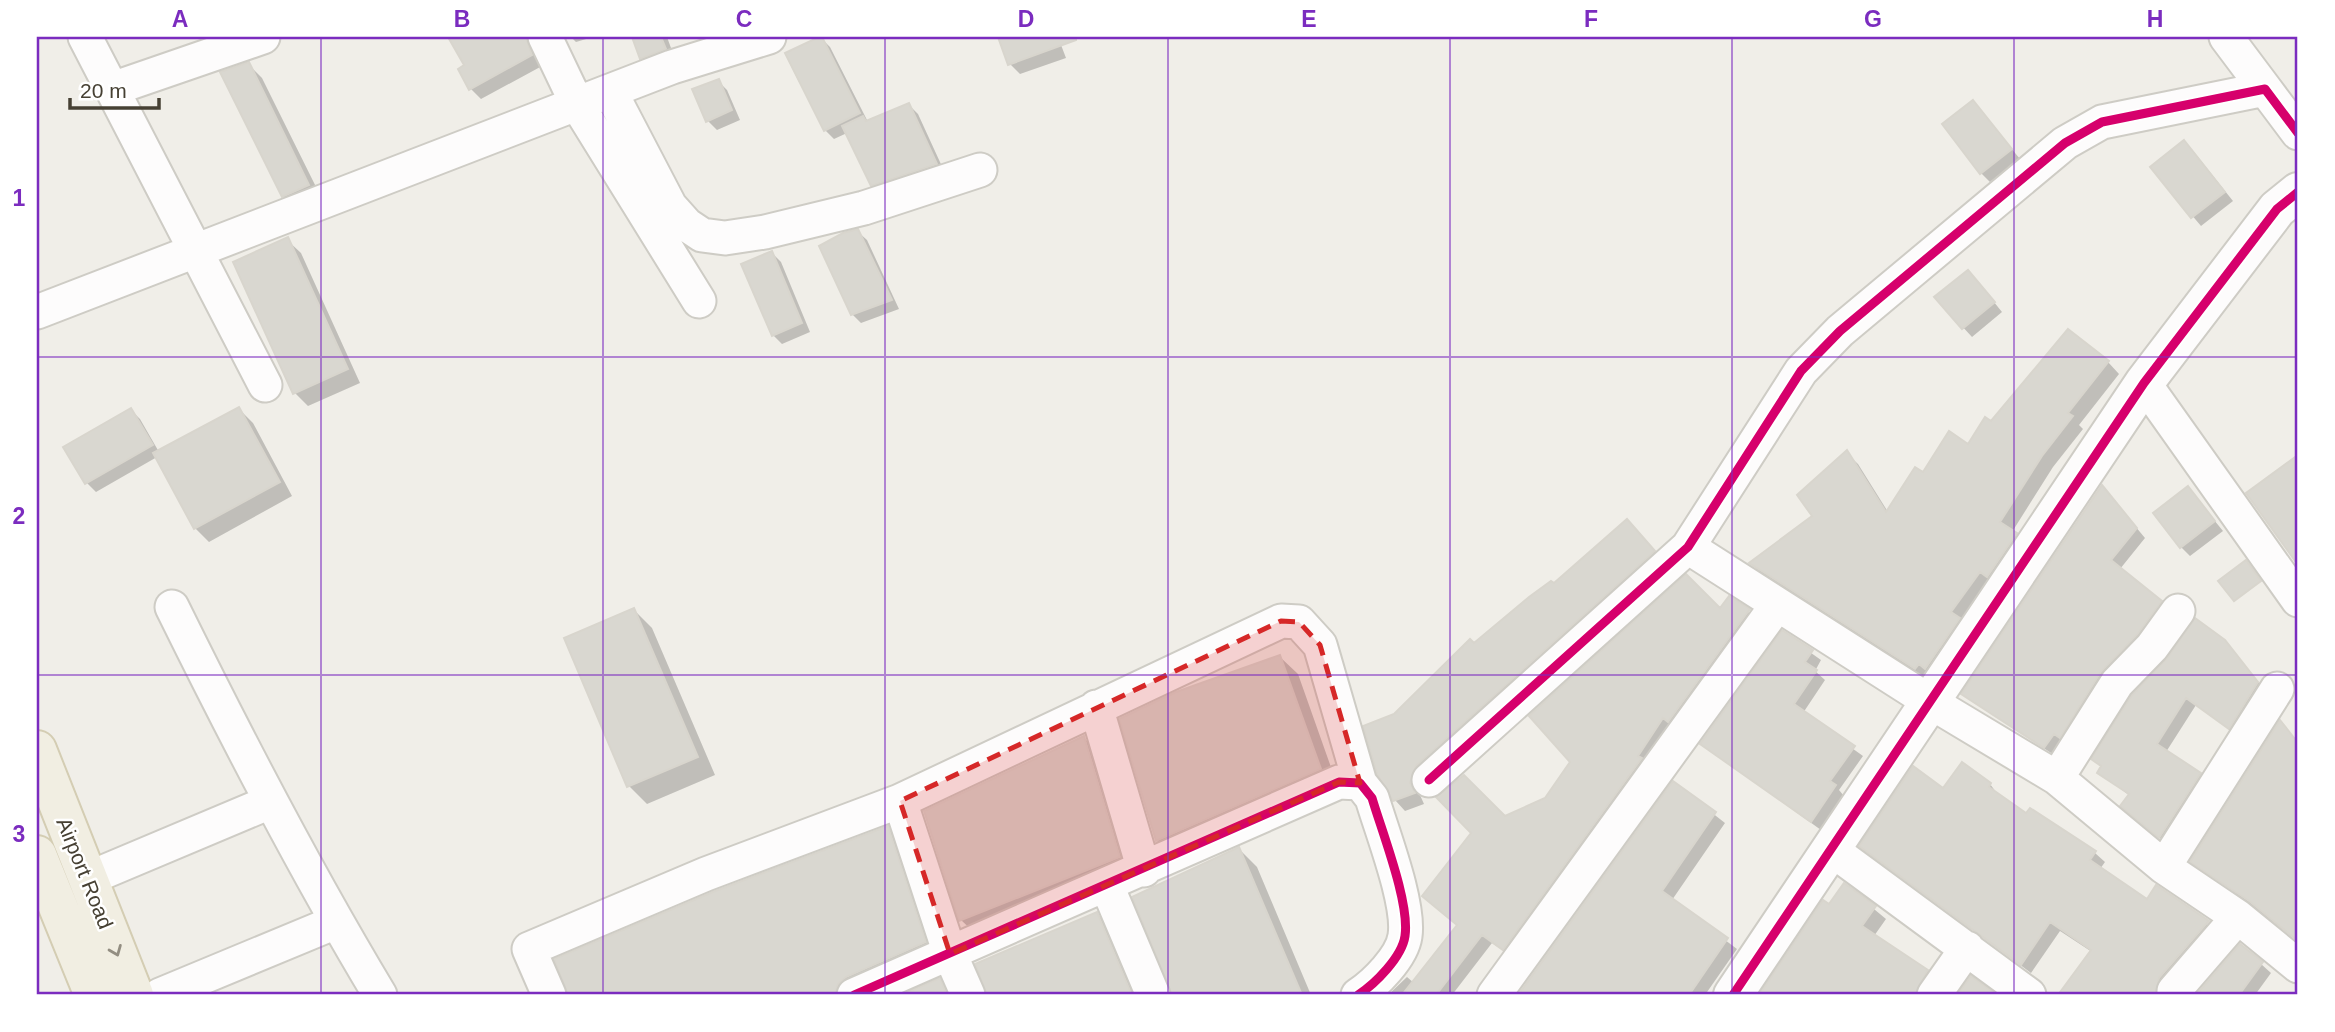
<svg xmlns="http://www.w3.org/2000/svg" width="2335" height="1032" font-family="Arial,sans-serif">
  <style>
    .shadow { fill: #0003 }
    .building { fill: #d9d7d0; stroke: #d8d5cd; stroke-width: 2 }
    .lines { fill: none; stroke-linecap: round; stroke-linejoin: round }
    .minor-casing { stroke: #ceccc5; stroke-width: 37 }
    .tertiary-casing { stroke: #ceccc5; stroke-width: 42 }
    .primary-casing { stroke: #d4cdb3; stroke-width: 42 }
    .minor { stroke: #fdfcfc; stroke-width: 33 }
    .tertiary { stroke: #fdfcfc; stroke-width: 38 }
    .primary { stroke: #f1eee2; stroke-width: 38 }
    .cycleway-casing { stroke: #fff; stroke-width: 13 }
    .cycleway { stroke: #d6006c; stroke-width: 9 }
    .oneway { stroke: #938e82 }
    .marked { fill: #d62828; fill-opacity: 0.2; stroke: #d62828; stroke-width: 5; stroke-dasharray: 14 9; stroke-linejoin: round }
    .grid { fill: none; stroke: #7b2cbf; stroke-width: 2; stroke-opacity: 0.55 }
    .labels { text-anchor: middle; dominant-baseline: central; stroke-width: 5; stroke-linejoin: round; paint-order: stroke }
    .street-label { font-size: 21px; fill: #464033; stroke: #fff }
    .neatline { fill: none; stroke: #7b2cbf; stroke-width: 2.5 }
    .grid-label { font-size: 23px; text-anchor: middle; font-weight: bold; fill: #7b2cbf }
  </style>
  <rect width="100%" height="100%" fill="#f0eee8"/>
  <!-- shadow -->
  <path class="shadow" d="M 450,37 L 539,37 L 542,66 L 481,99 L 471,89 L 460,69 L 466,66 Z
    M 571,37 L 593,37 L 576,42 Z
    M 634,37 L 667,37 L 675,59 L 652,68 L 642,58 Z
    M 1000,37 L 1058,37 L 1066,58 L 1020,74 L 1010,64 Z
    M 821,38 L 830,47 L 868,122 L 909,105 L 918,114 L 945,173 L 881,194 L 872,184 L 847,133 L 834,139 L 825,130 Z
    M 248,64 L 262,78 L 322,199 L 297,210 L 283,196 Z
    M 718,81 L 727,90 L 740,120 L 717,130 L 708,121 Z
    M 1973,102 L 2020,159 L 1990,182 L 1981,173 Z
    M 2193,151 L 2233,201 L 2201,226 L 2152,168 Z
    M 857,231 L 867,240 L 899,309 L 861,323 L 852,314 Z
    M 287,240 L 301,253 L 360,383 L 308,406 L 295,393 Z
    M 772,253 L 781,262 L 810,332 L 782,344 L 773,335 Z
    M 1977,281 L 2002,312 L 1972,337 L 1936,298 Z
    M 2108,362 L 2119,374 L 2079,425 L 2083,429 L 2053,467 L 2012,532 L 2027,546 L 1927,680 L 1762,574 L 1751,563 L 1814,516 L 1846,453 L 1858,464 L 1888,512 L 1923,474 L 1968,446 L 1992,424 Z
    M 239,409 L 253,423 L 292,496 L 209,542 L 195,528 L 157,457 L 96,492 L 87,483 L 131,410 L 140,419 L 159,452 Z
    M 2298,457 L 2298,558 L 2248,493 Z
    M 2188,488 L 2223,531 L 2190,556 L 2181,547 Z
    M 2110,496 L 2145,538 L 2120,569 L 2169,611 L 2054,755 L 1963,694 Z
    M 1638,532 L 1664,562 L 1426,776 L 1420,795 L 1424,804 L 1405,811 L 1395,800 L 1395,716 L 1474,645 Z
    M 1730,598 L 1758,620 L 1513,957 L 1492,943 L 1452,995 L 1388,995 L 1407,977 L 1414,983 L 1458,926 L 1505,818 L 1546,799 Z
    M 634,610 L 652,628 L 715,775 L 647,804 L 629,786 Z
    M 1783,633 L 1821,660 L 1815,671 L 1825,680 L 1803,713 L 1863,756 L 1839,790 L 1844,796 L 1821,830 L 1702,744 Z
    M 2224,641 L 2266,692 L 2238,736 L 2196,705 L 2166,752 L 2209,783 L 2169,845 L 2131,814 L 2130,796 L 2099,772 L 2102,768 L 2094,759 Z
    M 1280,657 L 1298,674 L 1338,787 L 1175,858 L 1157,841 L 1122,720 Z
    M 2289,732 L 2298,743 L 2298,941 L 2193,861 Z
    M 1084,738 L 1102,756 L 1137,875 L 979,937 L 961,920 Z
    M 1674,783 L 1725,823 L 1672,900 L 1737,949 L 1705,995 L 1520,995 Z
    M 1990,784 L 1999,796 L 2027,816 L 2030,810 L 2095,853 L 2105,862 L 2100,869 L 2148,901 L 2157,888 L 2217,932 L 2165,995 L 2060,995 L 2092,952 L 2060,931 L 2031,973 L 1862,846 L 1943,790 Z
    M 888,828 L 905,846 L 943,960 L 868,995 L 571,995 L 557,960 Z
    M 1239,849 L 1257,867 L 1311,995 L 1172,995 Z
    M 1845,885 L 1886,919 L 1874,936 L 1927,971 L 1939,983 L 1931,995 L 1769,995 L 1765,990 Z
    M 1097,914 L 1114,932 L 1141,995 L 989,995 L 978,965 Z
    M 2241,946 L 2271,973 L 2255,995 L 2198,995 Z
    M 939,980 L 954,995 L 906,995 Z"/>
  <!-- building -->
  <path class="building" d="M 448,37 L 526,37 L 532,55 L 469,90 L 458,69 L 464,65 Z
    M 632,37 L 661,37 L 666,49 L 640,59 Z
    M 819,37 L 822,37 L 860,113 L 824,131 L 785,53 Z
    M 998,37 L 1076,37 L 1076,40 L 1008,65 Z
    M 249,62 L 309,185 L 282,197 L 220,72 Z
    M 719,79 L 732,110 L 706,122 L 692,89 Z
    M 1973,100 L 2012,149 L 1980,174 L 1942,124 Z
    M 909,103 L 937,164 L 871,186 L 842,126 L 863,116 L 866,121 Z
    M 2184,140 L 2225,192 L 2191,218 L 2150,167 Z
    M 858,229 L 892,300 L 851,315 L 819,246 L 843,233 Z
    M 288,237 L 348,369 L 293,394 L 233,262 Z
    M 772,251 L 802,323 L 772,336 L 741,264 Z
    M 1968,270 L 1995,302 L 1962,329 L 1934,297 Z
    M 2068,329 L 2109,361 L 2068,413 L 2073,416 L 2042,456 L 2000,522 L 2017,533 L 1987,577 L 1980,572 L 1951,612 L 1960,618 L 1925,669 L 1919,664 L 1915,669 L 1749,563 L 1812,516 L 1797,495 L 1847,450 L 1886,512 L 1915,467 L 1923,472 L 1949,431 L 1968,444 L 1985,417 L 1991,421 Z
    M 239,407 L 280,482 L 194,529 L 153,453 Z
    M 131,408 L 153,445 L 85,484 L 63,447 Z
    M 2298,455 L 2298,565 L 2246,493 Z
    M 2102,485 L 2137,528 L 2111,560 L 2162,601 L 2137,635 L 2101,672 L 2060,738 L 2054,734 L 2044,748 L 1961,694 Z
    M 2188,486 L 2215,521 L 2180,548 L 2153,513 Z
    M 1627,519 L 1655,551 L 1416,766 L 1410,783 L 1415,793 L 1393,801 L 1377,774 L 1363,726 L 1394,714 L 1470,639 L 1474,643 L 1529,597 L 1551,581 L 1554,583 Z
    M 2246,560 L 2261,581 L 2234,601 L 2218,581 Z
    M 1686,574 L 1720,608 L 1729,596 L 1750,609 L 1668,722 L 1663,718 L 1638,756 L 1642,758 L 1503,950 L 1482,935 L 1436,995 L 1402,995 L 1457,925 L 1422,896 L 1471,833 L 1436,797 L 1464,775 L 1505,816 L 1545,798 L 1570,762 L 1529,716 Z
    M 634,608 L 698,757 L 627,787 L 564,638 Z
    M 2195,618 L 2225,640 L 2258,682 L 2229,729 L 2186,698 L 2157,744 L 2201,773 L 2159,838 L 2120,806 L 2129,794 L 2097,773 L 2101,766 L 2091,759 L 2132,695 L 2167,658 Z
    M 1782,630 L 1813,650 L 1805,662 L 1817,670 L 1794,704 L 1855,746 L 1830,781 L 1836,785 L 1811,822 L 1700,744 Z
    M 1280,655 L 1321,769 L 1156,841 L 1119,719 L 1176,692 Z
    M 2280,720 L 2298,743 L 2298,941 L 2249,901 L 2190,862 Z
    M 1084,736 L 1120,857 L 959,921 L 924,811 Z
    M 1962,762 L 1991,783 L 1989,787 L 2026,813 L 2030,808 L 2096,851 L 2090,860 L 2147,899 L 2156,885 L 2209,921 L 2159,978 L 2156,995 L 2058,995 L 2091,950 L 2050,922 L 2021,965 L 1859,846 L 1913,766 L 1943,788 Z
    M 1673,781 L 1716,812 L 1662,891 L 1728,938 L 1689,995 L 1518,995 Z
    M 888,826 L 926,942 L 846,977 L 838,984 L 835,995 L 568,995 L 554,959 L 713,892 Z
    M 1239,847 L 1302,995 L 1172,995 L 1132,897 Z
    M 1844,883 L 1876,906 L 1862,926 L 1928,970 L 1915,995 L 1759,995 L 1823,900 L 1829,904 Z
    M 1097,912 L 1132,995 L 987,995 L 975,964 Z
    M 2240,944 L 2263,962 L 2239,995 L 2196,995 Z
    M 1971,976 L 1997,995 L 1957,995 Z
    M 940,978 L 947,995 L 901,995 Z"/>
  <g class="lines">
    <!-- minor casing -->
    <g class="minor-casing">
      <path id="minor" d="M 85,37 L 265,385
        M 545,37 L 577,104 L 699,301
        M 2226,37 L 2265,89
        M 112,89 L 263,37
        M 610,91 L 670,206 L 687,225 L 702,235 L 725,238 L 765,232 L 864,208 L 980,170
        M 37,312 L 672,67 L 769,37
        M 2144,383 L 2298,600
        M 1688,547 L 1932,703 L 2057,778 L 2164,867 L 2238,917 L 2298,966
        M 172,607 C 237,739 304,869 380,995
        M 1096,707 L 1144,870
        M 2057,778 L 2117,683 L 2152,647 L 2178,611
        M 1429,780 L 1688,547 L 1801,371 L 1840,331 L 2065,143 L 2102,122 L 2265,89 L 2298,133
        M 900,801 L 1281,621 L 1299,622 L 1320,645 L 1360,783
        M 1832,850 L 2029,995
        M 2164,867 L 2277,689
        M 87,879 L 270,802
        M 1107,886 L 1153,995
        M 2174,991 L 2238,917
        M 160,995 L 336,922
        M 549,995 L 529,949 L 706,874 L 900,801 L 950,954 L 968,995
        M 854,995 L 1339,782 L 1360,783 L 1372,798 C 1382,832 1410,903 1405,936 C 1402,957 1375,984 1358,995
        M 1494,995 L 1777,605
        M 1934,995 L 1967,948"/>
    </g>
    <!-- tertiary casing -->
    <g class="tertiary-casing">
      <path id="tertiary" d="M 1733,995 L 2144,383 L 2277,209 L 2298,192"/>
    </g>
    <!-- primary casing -->
    <g class="primary-casing">
      <path id="primary" d="M 37,750 L 134,995
        M 37,855 L 94,995"/>
    </g>
    <!-- minor -->
    <use href="#minor" class="minor"/>
    <!-- tertiary -->
    <use href="#tertiary" class="tertiary"/>
    <!-- primary -->
    <use href="#primary" class="primary"/>
    <!-- cycleway casing -->
    <g class="cycleway-casing">
      <path id="cycleway" d="M 1429,780 L 1688,547 L 1801,371 L 1840,331 L 2065,143 L 2102,122 L 2265,89 L 2298,133
        M 854,995 L 1339,782 L 1360,783 L 1372,798 C 1382,832 1410,903 1405,936 C 1402,957 1375,984 1358,995
        M 1733,995 L 2144,383 L 2277,209 L 2298,192"/>
    </g>
    <!-- cycleway -->
    <use href="#cycleway" class="cycleway"/>
  </g>
  <!-- one-way arrows -->
  <defs><path id="oneway-chevron" d="M-2-3.5L2.5 0L-2 3.5" fill="none" stroke-width="1.6" stroke-linecap="round" stroke-linejoin="round" transform="scale(1.75)"/></defs>
  <use class="oneway" href="#oneway-chevron" transform="translate(116 951) rotate(68)"/>
  <!-- marked area -->
  <path class="marked" d="M 1281,621 L 1299,622 L 1320,645 L 1360,783 L 1339,782 L 950,954 L 900,801 Z"/>
  <!-- grid -->
  <path class="grid" d="M 321,37 L 321,995M 603,37 L 603,995M 885,37 L 885,995M 1168,37 L 1168,995M 1450,37 L 1450,995M 1732,37 L 1732,995M 2014,37 L 2014,995M 37,357 L 2298,357M 37,675 L 2298,675"/>
  <g class="labels">
    <!-- street labels -->
    <g class="street-label">
      <text transform="translate(85 873) rotate(68)">Airport Road</text>
    </g>
  </g>
  <!-- border -->
  <rect width="2335" height="1032" fill="none" stroke="#ffffff" stroke-width="77"/>
  <!-- scale -->
  <path d="M70 98v10h89v-10" fill="none" stroke="#464033" stroke-width="3.5"/>
  <text x="80" y="98" font-size="21" fill="#464033" stroke="#ffffff" stroke-width="5" paint-order="stroke">20 m</text>
  <rect x="38" y="38" width="2258" height="955" class="neatline"/>
  <g class="grid-label">
    <text x="180" y="27">A</text>
    <text x="462" y="27">B</text>
    <text x="744" y="27">C</text>
    <text x="1026" y="27">D</text>
    <text x="1309" y="27">E</text>
    <text x="1591" y="27">F</text>
    <text x="1873" y="27">G</text>
    <text x="2155" y="27">H</text>
    <text x="19" y="206">1</text>
    <text x="19" y="524">2</text>
    <text x="19" y="842">3</text>
  </g>
</svg>
